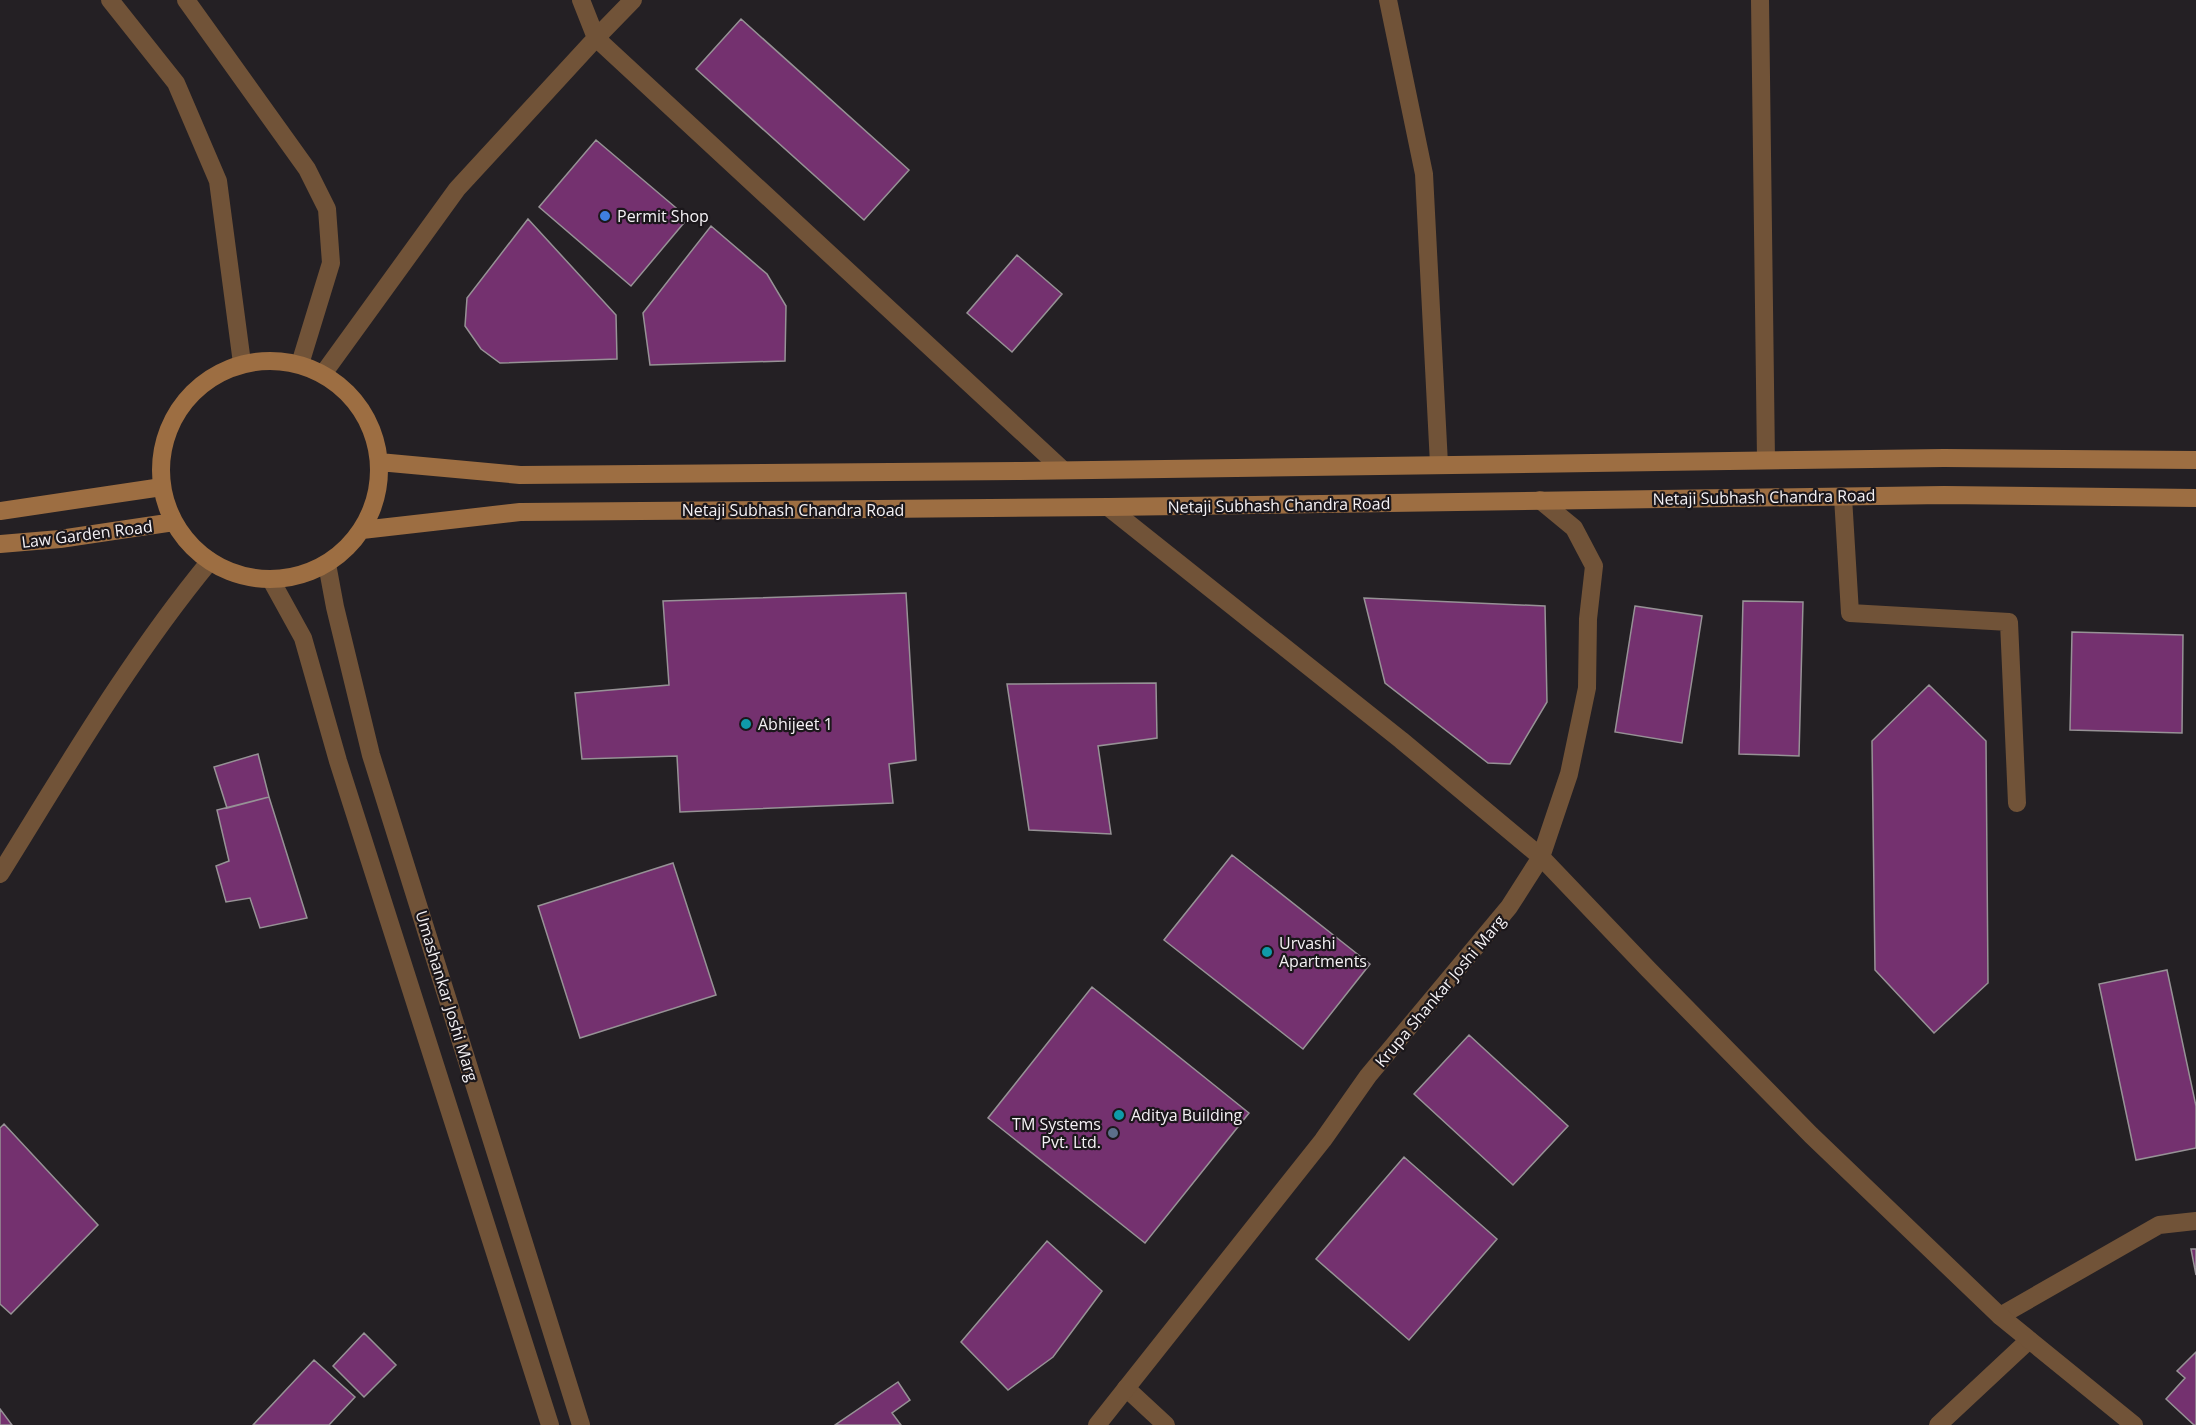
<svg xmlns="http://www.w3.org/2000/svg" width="2196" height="1425" font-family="'Open Sans',sans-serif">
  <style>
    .building { fill: #74316f; stroke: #979296; stroke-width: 1.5 }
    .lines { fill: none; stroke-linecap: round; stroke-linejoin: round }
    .service { stroke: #715338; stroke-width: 18 }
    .minor { stroke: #715338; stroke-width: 18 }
    .tertiary { stroke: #715338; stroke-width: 18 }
    .secondary { stroke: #9d6e42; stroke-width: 18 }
    .shop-dot { fill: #3f7fe0; stroke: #1b171b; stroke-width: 2 }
    .culture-dot { fill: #0f9aa8; stroke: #1b171b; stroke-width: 2 }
    .service-dot { fill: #5c6f8a; stroke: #1b171b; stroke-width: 2 }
    .labels { text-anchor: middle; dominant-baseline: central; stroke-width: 4.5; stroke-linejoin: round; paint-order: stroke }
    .poi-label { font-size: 16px; fill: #f5f2f5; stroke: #1b171b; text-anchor: start }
    .street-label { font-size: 16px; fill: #f5f2f5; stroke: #1b171b }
  </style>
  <rect width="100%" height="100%" fill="#242024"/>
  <!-- building -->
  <path class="building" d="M 741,19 L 909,170 L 864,220 L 696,69 Z
    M 596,140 L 688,218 L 631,286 L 539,207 Z
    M 528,219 L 616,315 L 617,359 L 500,363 L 481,349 L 465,326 L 467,298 Z
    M 711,226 L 767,274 L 786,306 L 785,361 L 650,365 L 643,313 Z
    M 1017,255 L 1062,294 L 1012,352 L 967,313 Z
    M 906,593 L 916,760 L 889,764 L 893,803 L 680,812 L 677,756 L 582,759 L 575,693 L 669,685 L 663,601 Z
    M 1364,598 L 1545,606 L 1547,702 L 1510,764 L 1488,763 L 1385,683 Z
    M 1743,601 L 1803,602 L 1799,756 L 1739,754 Z
    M 1635,606 L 1702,616 L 1682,743 L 1615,732 Z
    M 2072,632 L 2183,635 L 2182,733 L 2070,730 Z
    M 1156,683 L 1157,738 L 1098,746 L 1111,834 L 1029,830 L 1007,684 Z
    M 1929,685 L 1986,741 L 1988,983 L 1934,1033 L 1875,970 L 1872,741 Z
    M 258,754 L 269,797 L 227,808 L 214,767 Z
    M 269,797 L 307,918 L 260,928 L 250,898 L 226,902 L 216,866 L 229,861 L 217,810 Z
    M 1232,855 L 1370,964 L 1303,1049 L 1164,940 Z
    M 673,863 L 716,995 L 580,1038 L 538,906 Z
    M 2167,970 L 2196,1106 L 2196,1148 L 2136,1160 L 2099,984 Z
    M 1092,987 L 1249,1113 L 1145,1243 L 988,1118 Z
    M 1469,1035 L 1568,1126 L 1513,1185 L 1414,1094 Z
    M 4,1124 L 98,1225 L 11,1314 L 0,1304 L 0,1128 Z
    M 1404,1157 L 1497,1239 L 1409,1340 L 1316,1259 Z
    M 1047,1241 L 1102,1291 L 1053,1357 L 1008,1390 L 961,1342 Z
    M 2191,1249 L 2196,1249 L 2196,1275 Z
    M 364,1333 L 396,1365 L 364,1397 L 333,1366 Z
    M 2196,1352 L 2196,1425 L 2194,1425 L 2166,1399 L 2185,1378 L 2177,1371 Z
    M 314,1360 L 355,1397 L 329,1425 L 253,1425 Z
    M 898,1382 L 910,1400 L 892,1413 L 901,1425 L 835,1425 Z
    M 0,1409 L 12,1425 L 0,1425 Z"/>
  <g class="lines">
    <!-- service -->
    <path class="service" d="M 1843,497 L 1850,613 L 2009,622 L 2017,803"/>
    <!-- minor -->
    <path class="minor" d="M 581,0 L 596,38 L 1063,470
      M 1388,0 L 1424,174 L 1439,464
      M 1760,0 L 1766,460
      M 323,374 L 457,189 L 596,38 L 633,0
      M 2000,1316 L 2159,1225 L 2196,1221
      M 1126,1388 L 1166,1425
      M 1938,1425 L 2029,1340"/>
    <!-- tertiary -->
    <path class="tertiary" d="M 110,0 L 176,83 L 218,181 L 242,363
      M 186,0 L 307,169 L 327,209 L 331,263 L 300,364
      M 1108,507 L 1401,740 L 1541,857 L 1648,969 L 1811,1135 L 2000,1316 L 2134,1425
      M 327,564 L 335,607 L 371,755 L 581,1425
      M 271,580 L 303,638 L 338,761 L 550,1425
      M 0,874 C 66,768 130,658 210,561
      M 1097,1425 L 1323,1140 L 1368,1076 L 1509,907 L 1541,857 L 1569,774 L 1587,688 L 1588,619 L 1594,566 L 1574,528 L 1540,500"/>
    <!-- secondary -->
    <path class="secondary" d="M161 470a109 109 0 1 1 218 0a109 109 0 1 1-218 0Z
      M 379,462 L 520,475 L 1021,471 L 1944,458 L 2196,460
      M 0,511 L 162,487
      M 362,530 L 520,512 L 1108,507 L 1944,495 L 2196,498
      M 0,544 L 60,539 L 174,522"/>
  </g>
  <!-- markers -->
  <circle class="shop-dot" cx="605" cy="216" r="6"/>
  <g class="culture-dot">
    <circle cx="746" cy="724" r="6"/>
    <circle cx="1267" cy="952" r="6"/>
    <circle cx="1119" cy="1115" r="6"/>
  </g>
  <circle class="service-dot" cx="1113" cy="1133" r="6"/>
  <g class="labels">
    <!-- poi labels -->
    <g class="poi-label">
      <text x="617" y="216">Permit Shop</text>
      <text x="758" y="724">Abhijeet 1</text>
      <text x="1279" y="943">Urvashi<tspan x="1279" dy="18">Apartments</tspan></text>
      <text x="1131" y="1115">Aditya Building</text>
      <text x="1101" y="1124" text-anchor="end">TM Systems<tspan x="1101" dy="18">Pvt. Ltd.</tspan></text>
    </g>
    <!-- street labels -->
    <g class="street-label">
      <text transform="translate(1764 497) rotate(-1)">Netaji Subhash Chandra Road</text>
      <text transform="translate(1279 505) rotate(-1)">Netaji Subhash Chandra Road</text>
      <text x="793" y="510">Netaji Subhash Chandra Road</text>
      <text transform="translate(87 534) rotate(-7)">Law Garden Road</text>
      <text transform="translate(1440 991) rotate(-50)">Krupa Shankar Joshi Marg</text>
      <text transform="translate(447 996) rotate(73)">Umashankar Joshi Marg</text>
    </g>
  </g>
</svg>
